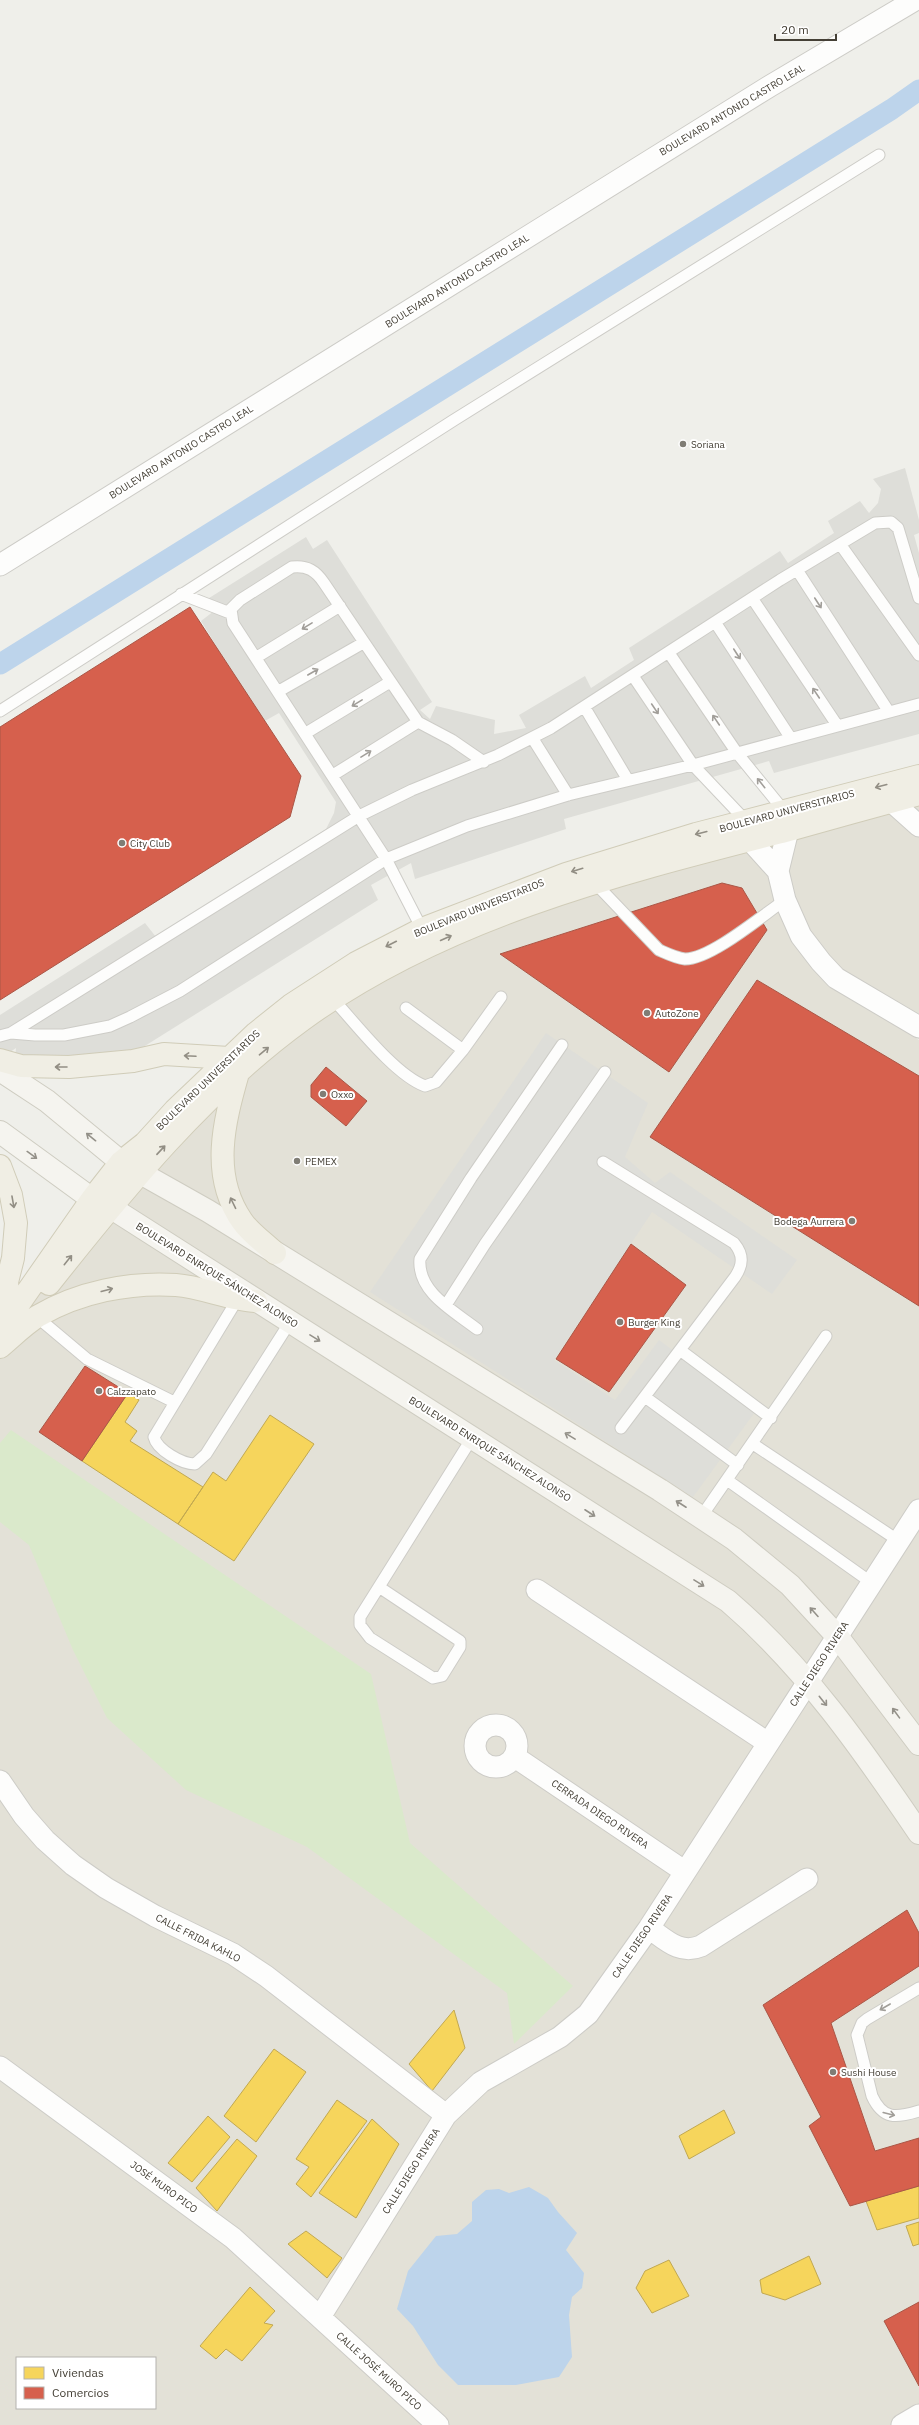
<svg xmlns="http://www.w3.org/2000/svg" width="919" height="2425" font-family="'IBM Plex Sans',sans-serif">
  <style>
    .residential { fill: #e3e1d7; fill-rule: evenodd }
    .green { fill: #dae9cb }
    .parking { fill: #deded9 }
    .water { fill: #bdd4eb }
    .homes { fill: #f6d55c; stroke: #c1a851 }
    .shops { fill: #d6604d; stroke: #aa5646 }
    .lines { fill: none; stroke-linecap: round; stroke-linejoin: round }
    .canal { stroke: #bdd4eb; stroke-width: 21 }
    .lane-casing { stroke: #cdccc7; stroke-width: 13 }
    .street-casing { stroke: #cdccc7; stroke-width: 23 }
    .secondary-casing { stroke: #ceccc1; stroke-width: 24 }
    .primary-casing { stroke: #d0ccb8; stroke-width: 24 }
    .lane { stroke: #fdfdfc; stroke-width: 11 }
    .street { stroke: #fdfdfc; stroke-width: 21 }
    .secondary { stroke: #f5f4ef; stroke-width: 22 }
    .primary { stroke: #f0eee4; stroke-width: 22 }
    .oneway { stroke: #a19e99 }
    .oneway2 { stroke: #928e84 }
    .oneway3 { stroke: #949189 }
    .poi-dot { fill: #807d75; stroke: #fff; stroke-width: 1.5 }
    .labels { text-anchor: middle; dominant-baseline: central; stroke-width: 4; stroke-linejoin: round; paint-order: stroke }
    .street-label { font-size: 10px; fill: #454036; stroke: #fff }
    .poi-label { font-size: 10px; fill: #454036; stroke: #fff; text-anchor: start }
  </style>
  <rect width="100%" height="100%" fill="#efefea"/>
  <!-- residential -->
  <path class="residential" d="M 919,783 L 919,1039 L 899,1028 L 919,1040 L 919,2425 L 0,2425 L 0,1331 L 108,1187 L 350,969 ZM 17,2358 L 155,2358 L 155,2408 L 17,2408 Z"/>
  <!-- green -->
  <path class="green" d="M 11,1430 L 371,1674 L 410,1843 L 573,1986 L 514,2044 L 507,1993 L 307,1847 L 186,1790 L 107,1718 L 73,1650 L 29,1545 L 0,1522 L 0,1443 Z"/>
  <!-- parking -->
  <path class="parking" d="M 905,468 L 919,520 L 919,533 L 914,535 L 919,553 L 919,734 L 774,773 L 769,761 L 564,819 L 566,829 L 415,879 L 411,863 L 371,885 L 378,900 L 140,1049 L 116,1057 L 15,1060 L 16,1048 L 0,1059 L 0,1015 L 145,923 L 156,937 L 326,829 L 334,813 L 336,802 L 279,713 L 263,722 L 201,621 L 214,611 L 206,600 L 306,537 L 313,549 L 327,540 L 432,702 L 420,710 L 430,719 L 436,706 L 495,720 L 494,734 L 526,728 L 519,715 L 585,676 L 591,688 L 634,660 L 629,648 L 780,551 L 788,563 L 834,533 L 828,521 L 860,501 L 869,513 L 878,503 L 881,489 L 873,479 Z
    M 546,1033 L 648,1103 L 625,1157 L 655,1183 L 670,1172 L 797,1260 L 772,1294 L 652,1212 L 554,1360 L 615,1400 L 659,1340 L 755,1412 L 693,1497 L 370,1292 Z"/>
  <!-- water -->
  <path class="water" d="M 529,2187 L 548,2198 L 558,2212 L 577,2233 L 566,2250 L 584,2273 L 582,2288 L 572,2297 L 569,2315 L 572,2357 L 559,2377 L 516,2385 L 458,2385 L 438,2365 L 413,2326 L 397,2309 L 408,2271 L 436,2236 L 457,2234 L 472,2221 L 472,2202 L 486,2190 L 499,2189 L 509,2193 Z"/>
  <!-- homes -->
  <path class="homes" d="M 128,1393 L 139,1400 L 125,1422 L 137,1431 L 130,1441 L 203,1487 L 178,1524 L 82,1461 Z
    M 270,1415 L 314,1444 L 234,1561 L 178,1524 L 213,1472 L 226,1481 Z
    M 454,2010 L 465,2048 L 432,2091 L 409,2064 Z
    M 274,2049 L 306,2072 L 256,2142 L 224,2116 Z
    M 337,2100 L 367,2121 L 311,2197 L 296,2184 L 309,2167 L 296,2159 Z
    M 724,2110 L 735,2133 L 689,2159 L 679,2136 Z
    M 208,2116 L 230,2137 L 192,2182 L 168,2163 Z
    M 372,2119 L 399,2144 L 356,2218 L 319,2193 Z
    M 237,2139 L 257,2156 L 217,2211 L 196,2188 Z
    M 919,2186 L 919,2218 L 877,2230 L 866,2201 Z
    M 919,2222 L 919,2244 L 913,2246 L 906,2226 Z
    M 306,2231 L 342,2258 L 327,2278 L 288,2244 Z
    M 809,2256 L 821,2284 L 785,2300 L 762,2293 L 760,2280 Z
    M 669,2260 L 689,2296 L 652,2313 L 636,2288 L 645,2271 Z
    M 250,2287 L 275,2311 L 264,2323 L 273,2325 L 242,2361 L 226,2349 L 216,2359 L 200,2346 Z"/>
  <!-- shops -->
  <path class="shops" d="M 190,607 L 301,776 L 290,817 L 0,1000 L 0,727 Z
    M 722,883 L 742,888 L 767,930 L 669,1072 L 500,954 Z
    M 757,980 L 919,1076 L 919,1306 L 650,1137 Z
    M 326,1067 L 367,1101 L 346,1126 L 311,1097 L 311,1085 Z
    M 631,1244 L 686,1285 L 609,1392 L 556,1359 Z
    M 85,1366 L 128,1393 L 82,1461 L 39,1432 Z
    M 907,1910 L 919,1933 L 919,1966 L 831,2023 L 875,2151 L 919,2138 L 919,2186 L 850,2206 L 809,2126 L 821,2117 L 763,2005 Z
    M 919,2302 L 919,2386 L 884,2321 Z"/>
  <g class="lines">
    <!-- canal -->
    <path class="canal" d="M 0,664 L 892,109 L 919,90"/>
    <!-- lane casing -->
    <g class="lane-casing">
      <path id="lane" d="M 840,544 L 919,655
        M 797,570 L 889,712
        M 181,594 L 230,613
        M 752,598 L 837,725
        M 919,598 L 898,528 L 891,522 L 875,523 L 780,580 L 551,728 L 498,755 L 412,790 L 359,816 L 11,1033 L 35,1035 L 64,1035 L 110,1026 L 130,1017 L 180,991 L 386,859 L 467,826 L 568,795 L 693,765 L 919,704
        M 715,622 L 790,737
        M 669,653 L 737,753 L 785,812
        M 257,657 L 340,606
        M 633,676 L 693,765 L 747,822
        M 279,691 L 363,643
        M 585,708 L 628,780
        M 0,711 L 454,420 L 879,155
        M 306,733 L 390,682
        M 533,739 L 568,795
        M 333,775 L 418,722
        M 594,882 L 659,950 C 668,954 676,958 685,959 C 711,959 763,915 785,900
        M 422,929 L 386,859 L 233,623 L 231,609 L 240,600 L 292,567 C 307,565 316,571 324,583 L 418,722 L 452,740 L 484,762
        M 333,999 C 356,1024 395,1075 425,1086 L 436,1082 L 463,1050 L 406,1008
        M 0,1036 L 11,1033
        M 463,1050 L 501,997
        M 603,1162 L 734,1243 C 744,1255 743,1265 735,1277 L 621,1428
        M 237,1300 L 154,1437 C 157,1450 182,1464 195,1464 L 206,1454 L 290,1322
        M 446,1305 L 485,1244 L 605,1072
        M 37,1317 L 87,1359 L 174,1402
        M 477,1329 C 454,1311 417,1292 420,1259 L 471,1178 L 562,1045
        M 680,1350 L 771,1418
        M 645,1397 L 738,1465
        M 753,1444 L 899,1541
        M 727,1480 L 872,1583
        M 701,1517 L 826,1336
        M 379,1587 L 460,1641 L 460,1647 L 442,1676 L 433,1678 L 370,1638 L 360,1625 L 360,1617 L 472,1438
        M 919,1988 L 867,2019 L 862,2023 L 857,2035 L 872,2096 C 883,2120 896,2118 919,2111"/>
    </g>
    <!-- street casing -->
    <g class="street-casing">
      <path id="street" d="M 0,565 L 770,86 L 915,0
        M 891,801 L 919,826
        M 785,814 L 788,830 L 778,871 L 785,900 L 801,936 L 821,962 L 836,978 L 919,1027
        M 748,825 L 750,840 L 778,871
        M 537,1590 L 768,1743
        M475 1746a21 21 0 1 1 42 0a21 21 0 1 1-42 0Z
        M 515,1757 L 684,1871
        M 0,1781 L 24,1816 L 45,1840 L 73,1865 L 106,1888 L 155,1916 L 233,1954 L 266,1976 L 446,2115
        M 649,1928 C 666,1940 680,1955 701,1946 L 807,1879
        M 0,2067 L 233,2238 L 438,2425
        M 320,2317 L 446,2115 L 481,2082 L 560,2037 L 588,2014 L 649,1928 L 919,1510
        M 902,2425 L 919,2415"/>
    </g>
    <!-- secondary casing -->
    <g class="secondary-casing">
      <path id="secondary" d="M 0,1070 L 47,1101 L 121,1162 L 208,1211 L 660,1490 L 734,1539 L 790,1585 L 837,1636 L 919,1744
        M 0,1132 L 92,1199 L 110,1207 L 728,1601 C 805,1667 862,1749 919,1833"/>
    </g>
    <!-- primary casing -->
    <g class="primary-casing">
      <path id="primary" d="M 0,1060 L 21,1066 L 69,1067 L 133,1061 L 164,1054 L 229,1058
        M 238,1073 C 224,1122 210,1175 242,1221 C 250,1233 265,1243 275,1253
        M 0,1166 L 11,1195 L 16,1223 L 13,1258 L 7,1282 L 10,1318
        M 49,1284 C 125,1188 203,1092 302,1020 C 444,917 617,874 785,831 C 830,819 874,806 919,794
        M 0,1331 L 92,1199 L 121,1162 L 145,1143 L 175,1110 L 256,1033 L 291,1005 L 356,963 L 422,929 L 566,874 L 696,834 L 919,776
        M 0,1347 C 12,1337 25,1324 38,1316 C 79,1292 129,1282 176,1285 C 203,1287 229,1300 256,1301"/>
    </g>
    <!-- lane -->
    <use href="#lane" class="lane"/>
    <!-- street -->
    <use href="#street" class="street"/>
    <!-- secondary -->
    <use href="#secondary" class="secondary"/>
    <!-- primary -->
    <use href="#primary" class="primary"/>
  </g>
  <!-- one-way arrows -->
  <defs><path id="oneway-shaft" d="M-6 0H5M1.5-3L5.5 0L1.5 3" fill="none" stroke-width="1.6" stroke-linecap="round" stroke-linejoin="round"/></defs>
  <g class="oneway">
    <use href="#oneway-shaft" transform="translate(818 603) rotate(57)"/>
    <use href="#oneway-shaft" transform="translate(307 626) rotate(148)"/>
    <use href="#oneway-shaft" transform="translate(737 654) rotate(57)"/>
    <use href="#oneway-shaft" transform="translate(313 672) rotate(-30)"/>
    <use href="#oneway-shaft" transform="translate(816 693) rotate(-124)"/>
    <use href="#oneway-shaft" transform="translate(357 703) rotate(149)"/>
    <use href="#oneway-shaft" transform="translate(655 709) rotate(56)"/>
    <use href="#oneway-shaft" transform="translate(716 720) rotate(-124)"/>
    <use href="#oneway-shaft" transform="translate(366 754) rotate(-32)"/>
    <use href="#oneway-shaft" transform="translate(761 783) rotate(-129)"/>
    <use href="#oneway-shaft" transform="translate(885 2007) rotate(150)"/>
    <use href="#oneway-shaft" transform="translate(889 2114) rotate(14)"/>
  </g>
  <g class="oneway2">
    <use href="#oneway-shaft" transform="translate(881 786) rotate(165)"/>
    <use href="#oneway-shaft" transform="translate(701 833) rotate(166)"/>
    <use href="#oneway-shaft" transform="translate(577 870) rotate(163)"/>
    <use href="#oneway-shaft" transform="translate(446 938) rotate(-24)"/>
    <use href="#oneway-shaft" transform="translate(391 944) rotate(153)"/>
    <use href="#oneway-shaft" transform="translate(264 1051) rotate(-40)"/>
    <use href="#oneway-shaft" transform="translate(190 1056) rotate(-177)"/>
    <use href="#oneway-shaft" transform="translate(61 1067) rotate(180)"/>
    <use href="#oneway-shaft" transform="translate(161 1150) rotate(-47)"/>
    <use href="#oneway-shaft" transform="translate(13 1202) rotate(80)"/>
    <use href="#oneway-shaft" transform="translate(233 1203) rotate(-116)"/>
    <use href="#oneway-shaft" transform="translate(68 1260) rotate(-51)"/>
    <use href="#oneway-shaft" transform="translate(107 1290) rotate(-15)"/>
  </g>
  <g class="oneway3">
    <use href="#oneway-shaft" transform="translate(91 1137) rotate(-141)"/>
    <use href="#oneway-shaft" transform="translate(32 1155) rotate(36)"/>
    <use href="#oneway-shaft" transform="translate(315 1338) rotate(32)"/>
    <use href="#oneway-shaft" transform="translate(570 1436) rotate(-149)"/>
    <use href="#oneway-shaft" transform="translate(681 1504) rotate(-147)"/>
    <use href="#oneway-shaft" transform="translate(590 1513) rotate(33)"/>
    <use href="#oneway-shaft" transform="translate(699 1583) rotate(32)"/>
    <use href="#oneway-shaft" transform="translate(814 1612) rotate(-132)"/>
    <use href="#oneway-shaft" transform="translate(823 1701) rotate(51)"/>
    <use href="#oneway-shaft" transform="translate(896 1713) rotate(-126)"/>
  </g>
  <!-- markers -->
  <g class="poi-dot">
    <circle cx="683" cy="444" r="4"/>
    <circle cx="122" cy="843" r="4"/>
    <circle cx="647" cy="1013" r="4"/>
    <circle cx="323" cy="1094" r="4"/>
    <circle cx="297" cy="1161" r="4"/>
    <circle cx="852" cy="1221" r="4"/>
    <circle cx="620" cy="1322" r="4"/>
    <circle cx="99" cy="1391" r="4"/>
    <circle cx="833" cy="2072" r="4"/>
  </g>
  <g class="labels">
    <!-- street labels -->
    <g class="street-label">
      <text transform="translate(732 110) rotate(-31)">BOULEVARD ANTONIO CASTRO LEAL</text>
      <text transform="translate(457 281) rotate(-32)">BOULEVARD ANTONIO CASTRO LEAL</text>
      <text transform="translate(181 452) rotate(-32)">BOULEVARD ANTONIO CASTRO LEAL</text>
      <text transform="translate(787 811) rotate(-15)">BOULEVARD UNIVERSITARIOS</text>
      <text transform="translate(479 908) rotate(-22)">BOULEVARD UNIVERSITARIOS</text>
      <text transform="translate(208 1080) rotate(-44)">BOULEVARD UNIVERSITARIOS</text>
      <text transform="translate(217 1275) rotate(32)">BOULEVARD ENRIQUE SÁNCHEZ ALONSO</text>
      <text transform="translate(490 1449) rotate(32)">BOULEVARD ENRIQUE SÁNCHEZ ALONSO</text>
      <text transform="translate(819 1664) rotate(-57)">CALLE DIEGO RIVERA</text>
      <text transform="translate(600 1814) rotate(34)">CERRADA DIEGO RIVERA</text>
      <text transform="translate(642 1936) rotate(-56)">CALLE DIEGO RIVERA</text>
      <text transform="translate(198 1938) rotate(27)">CALLE FRIDA KAHLO</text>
      <text transform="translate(411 2171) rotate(-58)">CALLE DIEGO RIVERA</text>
      <text transform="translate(164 2187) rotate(36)">JOSÉ MURO PICO</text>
      <text transform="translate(379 2371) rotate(42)">CALLE JOSÉ MURO PICO</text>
    </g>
    <!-- poi labels -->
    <g class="poi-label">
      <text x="691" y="444">Soriana</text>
      <text x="130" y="843">City Club</text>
      <text x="655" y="1013">AutoZone</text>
      <text x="331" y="1094">Oxxo</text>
      <text x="305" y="1161">PEMEX</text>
      <text x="844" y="1221" text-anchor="end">Bodega Aurrera</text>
      <text x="628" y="1322">Burger King</text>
      <text x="107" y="1391">Calzzapato</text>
      <text x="841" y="2072">Sushi House</text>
    </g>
  </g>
  <!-- legend -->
  <rect x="16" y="2357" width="140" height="52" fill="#ffffff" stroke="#b5b3af"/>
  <rect x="24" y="2367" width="20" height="12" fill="#f6d55c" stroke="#b5b3af"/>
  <text x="52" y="2377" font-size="12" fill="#454036">Viviendas</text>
  <rect x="24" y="2387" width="20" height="12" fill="#d6604d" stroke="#b5b3af"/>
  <text x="52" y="2397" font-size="12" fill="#454036">Comercios</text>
  <!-- scale -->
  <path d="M775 34v6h61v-6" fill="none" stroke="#454036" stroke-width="2"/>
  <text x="781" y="34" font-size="12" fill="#454036" stroke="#ffffff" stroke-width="3" paint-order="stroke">20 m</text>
</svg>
